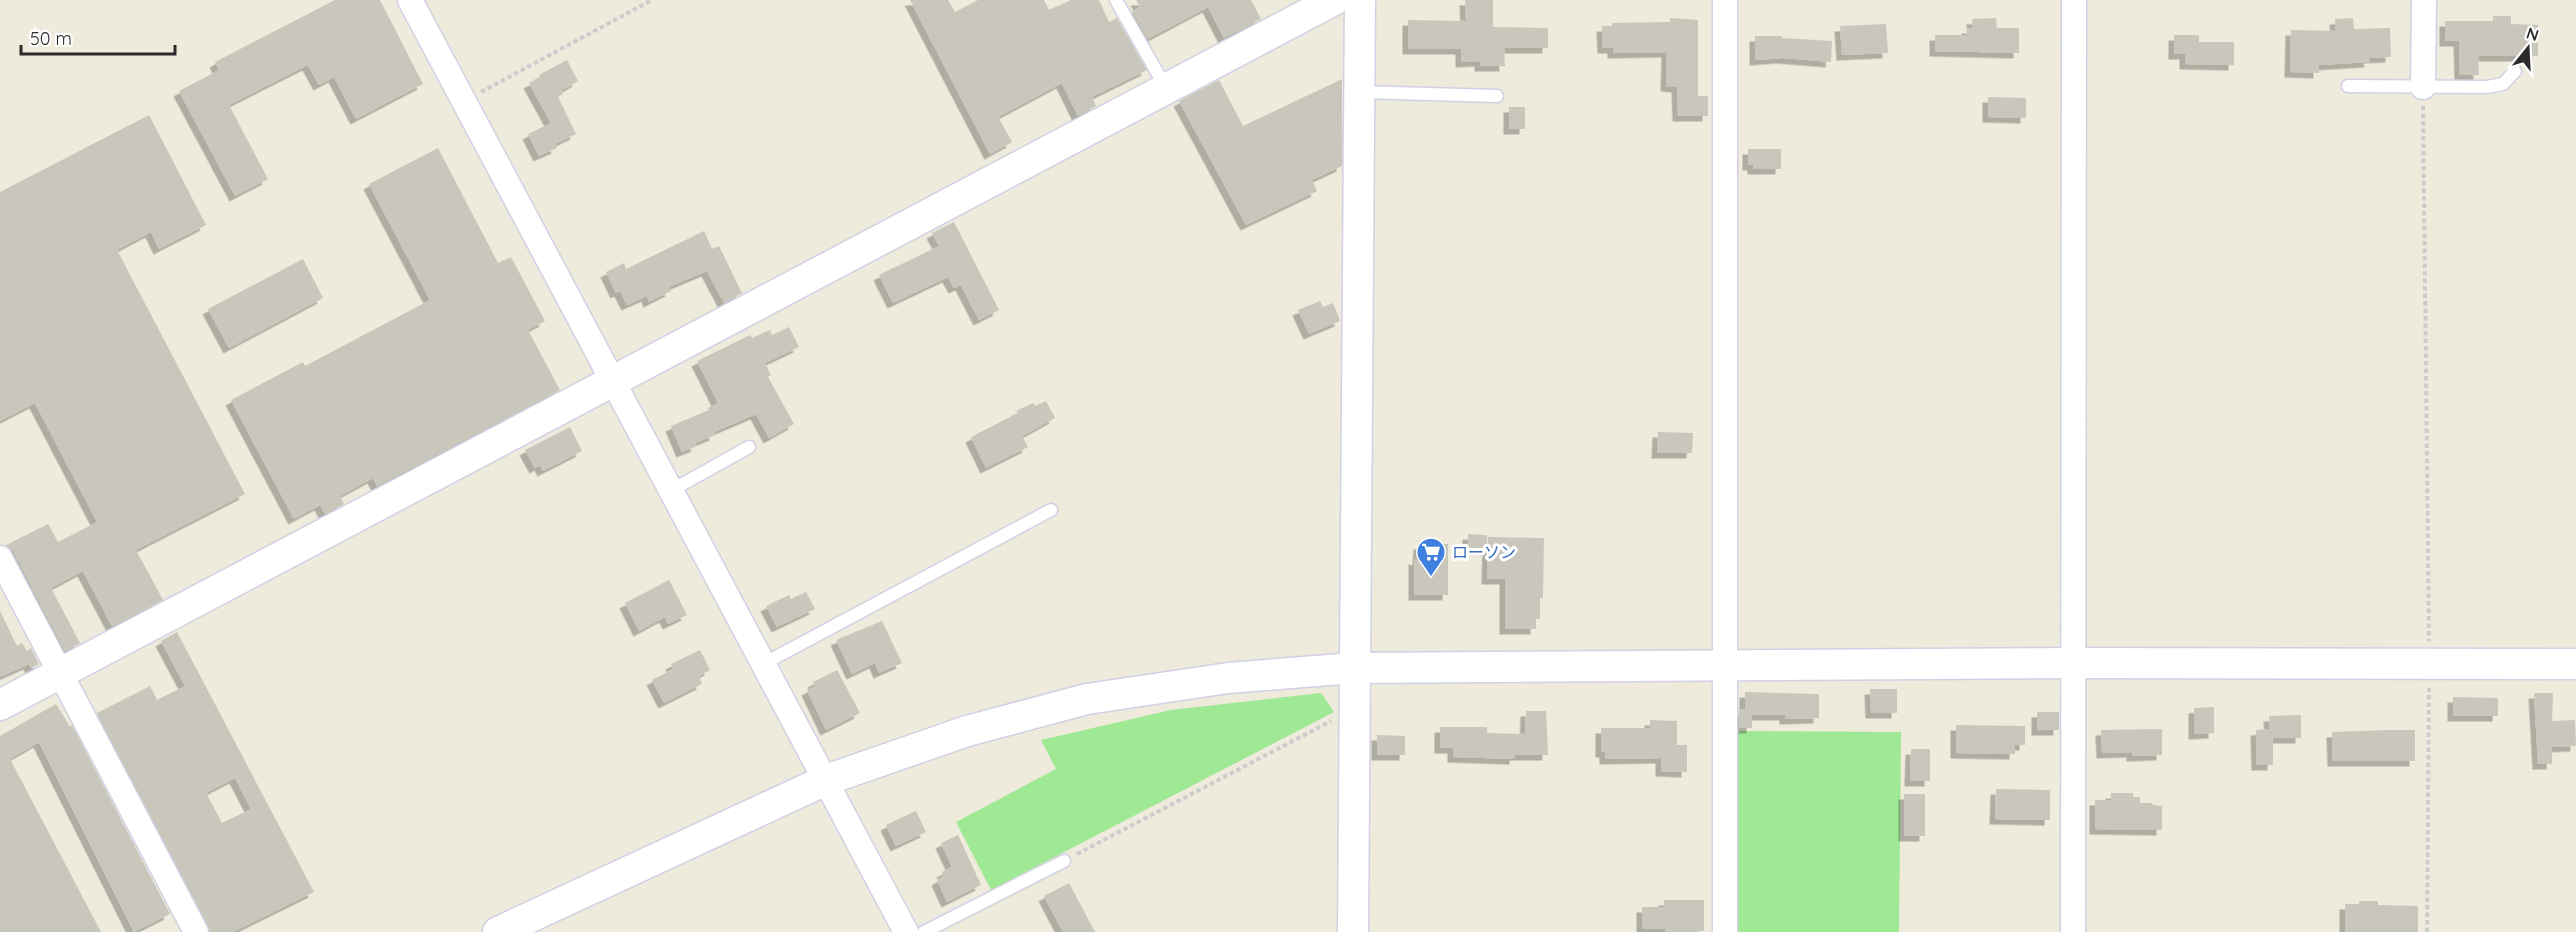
<svg xmlns="http://www.w3.org/2000/svg" width="2576" height="932" font-family="Quicksand,'Noto Sans JP',sans-serif">
  <style>
    .green { fill: #9fe994 }
    .building { fill: #c9c6bb; fill-rule: evenodd; filter: url(#shadow) }
    .lines { fill: none; stroke-linecap: round; stroke-linejoin: round }
    .service-casing { stroke: #d1d1e5; stroke-width: 15 }
    .minor-casing { stroke: #d1d1e5; stroke-width: 27 }
    .tertiary-casing { stroke: #d1d1e5; stroke-width: 33 }
    .path { stroke: #ccc; stroke-width: 4; stroke-dasharray: 4.5 3; stroke-linecap: butt }
    .service { stroke: #fff; stroke-width: 12 }
    .minor { stroke: #fff; stroke-width: 24 }
    .tertiary { stroke: #fff; stroke-width: 30 }
    .labels { text-anchor: middle; dominant-baseline: central; stroke-width: 6; stroke-linejoin: round; paint-order: stroke }
    .shop-label { font-size: 16px; fill: #366cbe; stroke: #fff; text-anchor: start }
  </style>
  <defs>
    <filter id="shadow"><feDropShadow dx="-5.5" dy="5.5" stdDeviation="0" flood-color="#0004"/></filter>
  </defs>
  <rect width="100%" height="100%" fill="#eeeadc"/>
  <!-- green -->
  <path class="green" d="M 1321,693 L 1334,712 L 991,890 L 956,822 L 1056,769 L 1041,740 L 1171,710 Z
    M 1732,731 L 1901,732 L 1899,932 L 1733,932 Z"/>
  <!-- building -->
  <path class="building" d="M 335,0 L 380,0 L 423,84 L 356,119 L 334,77 L 319,85 L 308,65 L 229,105 L 268,179 L 235,196 L 179,91 L 219,70 L 215,62 Z
    M 910,0 L 948,0 L 955,12 L 978,0 L 1044,0 L 1049,10 L 1071,0 L 1099,0 L 1109,22 L 1117,18 L 1147,70 L 1092,97 L 1096,106 L 1078,116 L 1062,83 L 998,117 L 1012,142 L 990,154 Z
    M 1136,0 L 1251,0 L 1261,19 L 1224,38 L 1208,7 L 1148,39 L 1132,11 L 1140,7 Z
    M 1465,0 L 1493,0 L 1493,27 L 1548,28 L 1548,48 L 1504,48 L 1505,66 L 1480,66 L 1480,61 L 1461,62 L 1461,49 L 1408,49 L 1408,20 L 1466,21 Z
    M 2493,16 L 2511,16 L 2511,24 L 2538,25 L 2538,56 L 2478,56 L 2479,75 L 2460,75 L 2459,41 L 2445,41 L 2445,21 L 2493,21 Z
    M 1670,18 L 1698,20 L 1698,96 L 1708,96 L 1708,116 L 1678,116 L 1677,87 L 1666,86 L 1667,52 L 1613,53 L 1613,48 L 1603,48 L 1602,26 L 1612,26 L 1612,23 L 1670,22 Z
    M 1996,18 L 1997,28 L 2019,28 L 2019,53 L 1935,51 L 1935,35 L 1967,35 L 1967,28 L 1973,28 L 1972,19 Z
    M 2353,18 L 2354,29 L 2390,28 L 2391,57 L 2369,58 L 2370,62 L 2319,65 L 2319,73 L 2290,72 L 2291,30 L 2336,31 L 2335,19 Z
    M 1886,24 L 1888,53 L 1842,55 L 1840,26 Z
    M 2174,35 L 2199,35 L 2199,42 L 2234,42 L 2234,65 L 2185,64 L 2185,54 L 2174,54 Z
    M 1755,36 L 1782,36 L 1782,38 L 1832,41 L 1831,62 L 1782,58 L 1755,60 Z
    M 567,60 L 578,81 L 561,91 L 563,94 L 558,97 L 576,134 L 555,144 L 557,148 L 539,156 L 528,134 L 551,123 L 529,83 L 541,77 L 539,75 Z
    M 1342,79 L 1342,166 L 1312,180 L 1317,191 L 1246,225 L 1179,101 L 1219,80 L 1243,126 Z
    M 1988,97 L 2026,98 L 2026,118 L 1988,117 Z
    M 1509,107 L 1525,107 L 1525,129 L 1509,129 Z
    M 149,115 L 206,225 L 159,249 L 151,232 L 117,250 L 245,494 L 136,550 L 163,600 L 112,626 L 83,571 L 51,588 L 80,643 L 65,651 L 13,551 L 6,545 L 48,524 L 58,542 L 97,522 L 35,403 L 0,421 L 0,192 Z
    M 438,148 L 498,263 L 511,257 L 545,321 L 528,330 L 560,390 L 377,486 L 373,478 L 340,496 L 344,504 L 325,514 L 320,505 L 294,519 L 231,400 L 303,362 L 305,366 L 430,300 L 369,184 Z
    M 1748,149 L 1781,149 L 1781,169 L 1753,169 L 1753,165 L 1748,165 Z
    M 954,222 L 999,310 L 979,320 L 961,285 L 954,288 L 948,277 L 893,303 L 879,275 L 939,246 L 932,233 Z
    M 704,231 L 712,249 L 719,246 L 742,293 L 724,303 L 707,271 L 669,287 L 671,291 L 649,302 L 647,296 L 627,305 L 620,291 L 616,293 L 606,272 L 624,263 L 626,269 Z
    M 303,259 L 323,298 L 229,348 L 208,309 Z
    M 1320,301 L 1323,307 L 1333,303 L 1340,321 L 1309,334 L 1298,310 Z
    M 789,327 L 799,347 L 765,363 L 771,375 L 768,377 L 794,424 L 769,438 L 756,414 L 714,432 L 715,435 L 695,443 L 697,446 L 682,452 L 671,426 L 709,410 L 708,408 L 718,403 L 697,361 L 750,335 L 752,338 L 770,330 L 772,335 Z
    M 1046,401 L 1055,418 L 1022,436 L 1028,447 L 986,468 L 971,437 L 1018,413 L 1016,411 L 1033,403 L 1035,406 Z
    M 570,427 L 582,451 L 543,471 L 540,465 L 535,468 L 525,450 Z
    M 1658,432 L 1693,433 L 1692,453 L 1657,453 Z
    M 1468,534 L 1487,535 L 1487,550 L 1468,550 Z
    M 1488,537 L 1544,538 L 1543,598 L 1540,598 L 1540,619 L 1536,619 L 1536,629 L 1505,629 L 1505,579 L 1487,579 Z
    M 1419,544 L 1448,544 L 1448,595 L 1414,595 L 1414,559 L 1418,560 Z
    M 669,580 L 687,615 L 668,624 L 665,617 L 639,631 L 625,603 Z
    M 806,592 L 815,609 L 777,627 L 766,606 L 789,595 L 791,599 Z
    M 0,611 L 17,646 L 22,643 L 27,651 L 31,648 L 39,664 L 31,668 L 29,664 L 0,677 Z
    M 882,621 L 902,663 L 879,673 L 875,663 L 852,674 L 836,640 Z
    M 177,632 L 314,892 L 233,932 L 210,932 L 97,713 L 150,686 L 157,700 L 185,686 L 161,641 ZM 235,778 L 251,809 L 222,823 L 206,793 Z
    M 700,650 L 710,670 L 699,676 L 702,684 L 664,703 L 652,680 L 673,669 L 671,664 Z
    M 837,670 L 860,713 L 826,730 L 807,690 L 815,686 L 813,682 Z
    M 1870,689 L 1897,689 L 1897,713 L 1871,713 Z
    M 1745,692 L 1819,694 L 1819,718 L 1785,719 L 1785,715 L 1752,715 L 1752,728 L 1739,728 L 1739,709 L 1745,709 Z
    M 2534,693 L 2553,693 L 2552,721 L 2575,720 L 2576,746 L 2552,747 L 2552,764 L 2538,764 Z
    M 2453,697 L 2498,698 L 2498,716 L 2453,716 Z
    M 56,704 L 70,727 L 72,725 L 170,914 L 134,932 L 39,742 L 10,759 L 101,932 L 0,932 L 0,736 Z
    M 2214,707 L 2214,733 L 2194,734 L 2194,708 Z
    M 1526,711 L 1546,711 L 1548,755 L 1515,755 L 1515,759 L 1453,757 L 1453,748 L 1440,748 L 1440,727 L 1487,727 L 1487,733 L 1525,734 Z
    M 2037,712 L 2059,712 L 2059,730 L 2037,730 Z
    M 2301,715 L 2301,738 L 2273,738 L 2273,765 L 2257,765 L 2256,730 L 2270,729 L 2269,716 Z
    M 1650,720 L 1677,721 L 1677,745 L 1687,745 L 1687,772 L 1661,771 L 1661,758 L 1605,759 L 1605,752 L 1601,752 L 1601,728 L 1650,728 Z
    M 1956,725 L 2025,726 L 2025,745 L 2015,745 L 2015,754 L 1956,753 Z
    M 2162,729 L 2162,755 L 2132,756 L 2132,752 L 2102,753 L 2101,730 Z
    M 2387,730 L 2415,730 L 2415,761 L 2333,761 L 2332,732 Z
    M 1377,735 L 1405,736 L 1405,755 L 1377,755 Z
    M 1911,749 L 1930,749 L 1930,781 L 1910,781 Z
    M 1996,789 L 2050,790 L 2050,820 L 1995,819 Z
    M 2111,793 L 2133,793 L 2133,797 L 2140,797 L 2140,803 L 2152,803 L 2153,805 L 2162,806 L 2162,830 L 2095,829 L 2095,800 L 2111,800 Z
    M 1904,794 L 1925,794 L 1925,836 L 1904,836 Z
    M 916,811 L 926,832 L 896,846 L 886,825 Z
    M 958,835 L 981,885 L 947,902 L 937,880 L 944,876 L 942,872 L 952,867 L 941,843 Z
    M 1069,883 L 1095,932 L 1063,932 L 1044,896 Z
    M 1664,900 L 1704,900 L 1704,931 L 1665,932 L 1665,929 L 1642,929 L 1642,907 L 1664,907 Z
    M 2359,901 L 2378,901 L 2378,905 L 2418,906 L 2418,932 L 2345,932 L 2345,904 L 2359,904 Z"/>
  <g class="lines">
    <!-- service casing -->
    <g class="service-casing">
      <path id="service" d="M 1116,0 L 1166,88
        M 2348,86 L 2487,87 L 2503,84 L 2515,71
        M 1360,92 L 1497,96
        M 672,490 L 749,447
        M 763,664 L 1051,510
        M 924,932 L 1064,861"/>
    </g>
    <!-- minor casing -->
    <g class="minor-casing">
      <path id="minor" d="M 410,0 L 906,932
        M 1725,0 L 1725,932
        M 2423,87 L 2424,0
        M 0,558 L 196,932
        M 2073,932 L 2074,0"/>
    </g>
    <!-- tertiary casing -->
    <g class="tertiary-casing">
      <path id="tertiary" d="M 0,705 L 1334,0
        M 498,932 L 826,780 L 967,731 L 1087,699 L 1228,678 L 1354,668 L 2075,663 L 2576,664
        M 1353,932 L 1360,0"/>
    </g>
    <!-- path -->
    <path class="path" d="M 481,92 L 652,0
      M 2423,106 L 2429,641
      M 1077,854 L 1331,721
      M 2427,932 L 2429,688"/>
    <!-- service -->
    <use href="#service" class="service"/>
    <!-- minor -->
    <use href="#minor" class="minor"/>
    <!-- tertiary -->
    <use href="#tertiary" class="tertiary"/>
  </g>
  <!-- icons -->
  <defs>
    <g id="supermarket-pin" transform="scale(1.5)"><path d="M0 17L-7.5 6A9.5 9.5 0 1 1 7.5 6Z" fill="#3f7fe0" stroke="#fff"/><path d="M-6-5.5h2.5l.6 2H6L4.5 2H-2.5L-4.4-4H-6ZM-1.5 3.2a1.3 1.3 0 1 0 .1 0ZM3 3.2a1.3 1.3 0 1 0 .1 0Z" fill="#fff"/></g>
  </defs>
  <g fill-rule="evenodd">
    <use href="#supermarket-pin" x="1431" y="552"/>
  </g>
  <g class="labels">
    <!-- shop labels -->
    <g class="shop-label">
      <text x="1452" y="552">ローソン</text>
    </g>
  </g>
  <!-- north arrow -->
  <g transform="translate(2528 48) rotate(18)" stroke="#ffffff" stroke-width="4.5" paint-order="stroke">
  <path d="M0-4.5L10 22L0 15L-10 22Z" fill="#2b2b2b"/>
  <text y="-9" font-size="16" font-weight="bold" text-anchor="middle" fill="#2b2b2b">N</text>
  </g>
  <!-- scale -->
  <path d="M21 45v9h154v-9" fill="none" stroke="#2b2b2b" stroke-width="3"/>
  <text x="30" y="45" font-size="18" fill="#2b2b2b" stroke="#ffffff" stroke-width="4.5" paint-order="stroke">50 m</text>
</svg>
